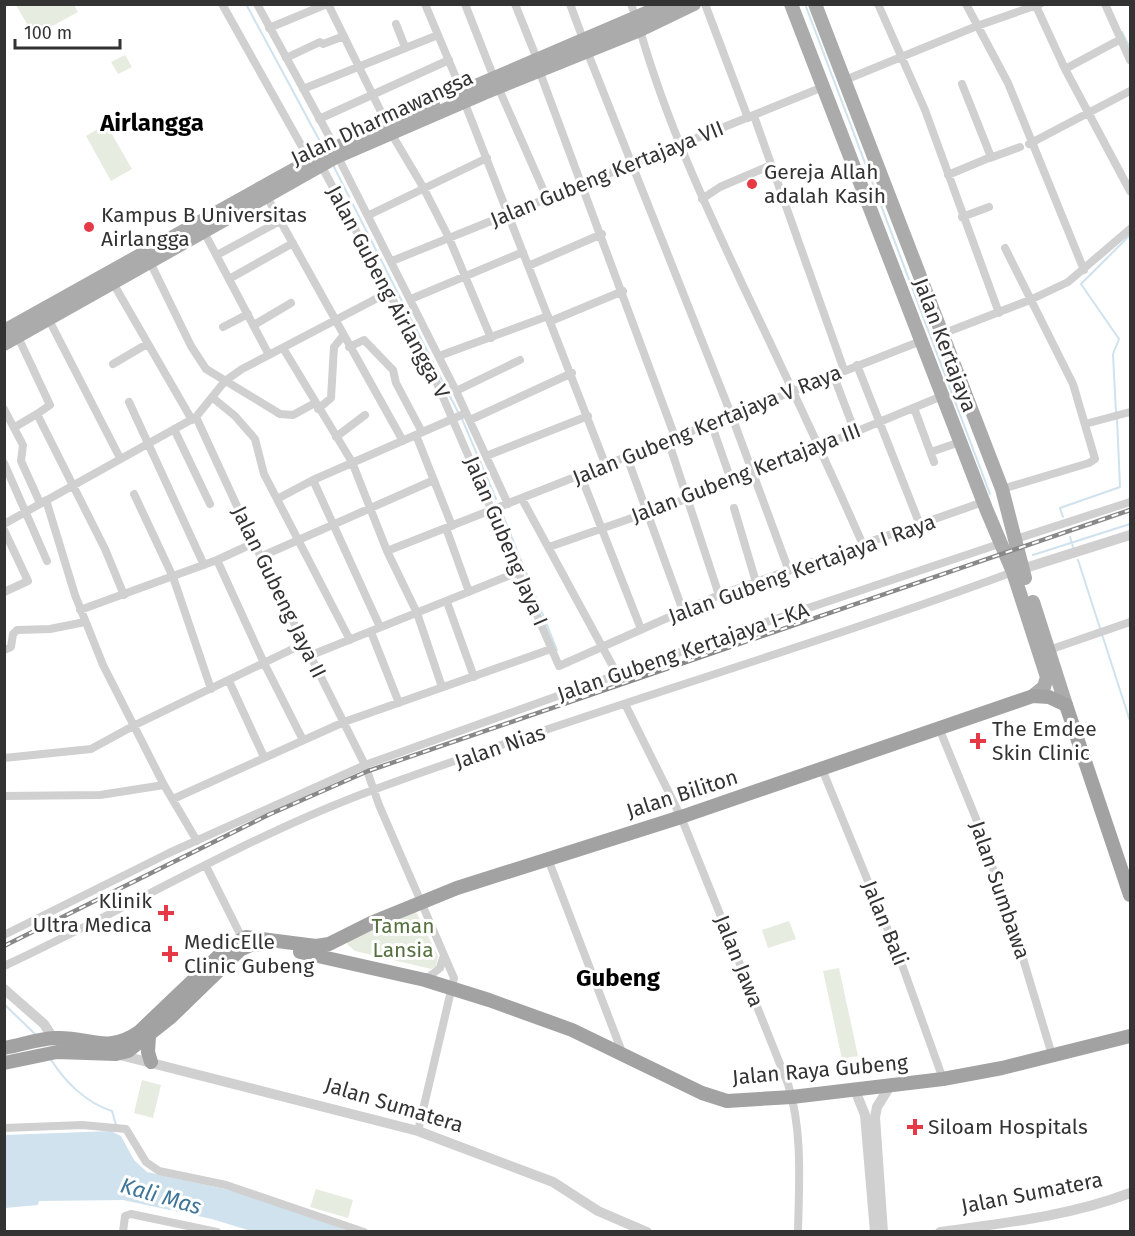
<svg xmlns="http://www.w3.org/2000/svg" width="1135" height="1236" font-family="'Fira Sans',sans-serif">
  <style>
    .green { fill: #e6ecdf }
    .water { fill: #cfe2ee }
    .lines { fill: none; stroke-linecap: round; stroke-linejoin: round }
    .stream { stroke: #cfe2ee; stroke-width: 2 }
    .minor { stroke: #d0d0d0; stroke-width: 8 }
    .tertiary { stroke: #d0d0d0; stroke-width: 10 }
    .primary { stroke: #ababab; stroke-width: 14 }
    .trunk { stroke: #a2a2a2; stroke-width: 14 }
    .rail-casing { stroke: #888; stroke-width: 4.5 }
    .rail { stroke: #fff; stroke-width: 2; stroke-dasharray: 7; stroke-linecap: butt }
    .poi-dot { fill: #e63946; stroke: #fff; stroke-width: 2 }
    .labels { text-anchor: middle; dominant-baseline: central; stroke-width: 6; stroke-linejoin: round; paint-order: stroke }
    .street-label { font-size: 21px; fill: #333; stroke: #fff }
    .poi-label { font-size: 21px; fill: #333; stroke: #fff; text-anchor: start }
    .park-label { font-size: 21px; fill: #56703f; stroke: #fff }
    .water-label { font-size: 22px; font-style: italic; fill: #3f7597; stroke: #fff }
    .quarter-label { font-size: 24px; font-weight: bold; fill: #000; stroke: #fff }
  </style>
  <rect width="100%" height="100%" fill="#fff"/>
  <!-- green -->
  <path class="green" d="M 16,5 L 74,5 L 78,12 L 34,36 Z
    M 125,55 L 132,67 L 118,74 L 111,62 Z
    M 106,124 L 132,169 L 111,181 L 86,136 Z
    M 415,910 L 438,956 L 436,966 L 431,969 L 355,951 L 347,944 L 348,940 Z
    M 789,921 L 796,939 L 768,948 L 762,930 Z
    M 839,968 L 858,1056 L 842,1059 L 823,971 Z
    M 142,1080 L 161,1085 L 153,1118 L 134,1113 Z
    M 316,1189 L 353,1200 L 348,1218 L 310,1207 Z"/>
  <!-- water -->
  <path class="water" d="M 111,1131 L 121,1136 L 134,1160 L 147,1172 L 252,1195 L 348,1231 L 251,1231 L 212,1219 L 123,1200 L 39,1201 L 38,1205 L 5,1208 L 5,1135 Z"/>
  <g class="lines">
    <!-- stream -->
    <path class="stream" d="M 246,4 L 323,147
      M 805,4 L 990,494
      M 1122,32 L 1130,48
      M 333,165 L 459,414
      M 1116,413 L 1113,354 L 1119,339 L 1081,284 L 1130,235
      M 462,419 L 496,499
      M 500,508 L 557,650
      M 1063,517 L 1060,508 L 1120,487 L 1117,419
      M 1070,537 L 1073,547
      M 1033,555 L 1130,524
      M 1078,560 L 1130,721
      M 4,1004 L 36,1035
      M 50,1058 C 64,1081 86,1103 112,1111 L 116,1125"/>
    <!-- minor -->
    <path class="minor" d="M 222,4 L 310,161
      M 257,4 L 335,147
      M 328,4 L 387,124
      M 425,4 L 462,92
      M 465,4 L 494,78
      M 515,4 L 537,59
      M 570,4 L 583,39
      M 631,4 L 636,18
      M 705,4 L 748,118
      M 878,4 L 925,110 L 999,313
      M 966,4 L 1008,83 L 1084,270
      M 1105,4 L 1130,60
      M 1036,6 L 1065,69 L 1130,191
      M 396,24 L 405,47
      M 269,28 L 327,4
      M 640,30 C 666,121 706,207 746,292 C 786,376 826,460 863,545
      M 587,51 L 731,414 L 789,571
      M 286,58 L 320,42 L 323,44 L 344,36
      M 1065,69 L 1121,39
      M 539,70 L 675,437
      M 845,80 L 977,26 L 1040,4
      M 498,87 L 547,198
      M 303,89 L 438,35
      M 464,101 L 606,466
      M 754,116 L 844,370
      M 319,119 L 449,60
      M 391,133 L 423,187 L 449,238 L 491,338
      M 1029,144 L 1130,91
      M 338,157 L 456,391 L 508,504
      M 990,158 L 1020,147
      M 321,165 L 436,381 L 559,666 L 719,595 L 983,502
      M 948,175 L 991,157 L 962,84
      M 267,197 L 403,441
      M 702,199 L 720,187 L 771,165
      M 369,215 L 487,158
      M 962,217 L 989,207
      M 204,232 L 269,355
      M 217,255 L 280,221
      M 392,261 L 823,87
      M 150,262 L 191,346 L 206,369 L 280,414 L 293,415 L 315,403
      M 528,266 L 602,234
      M 229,279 L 293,243
      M 113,283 L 192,420
      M 411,299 L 523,252
      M 49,320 L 120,458
      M 551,321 L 623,291
      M 254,325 L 291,303
      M 223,327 L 248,314
      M 942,334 L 1030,300 L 1068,282 L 1130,229
      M 18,337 L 50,405 L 37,414 L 105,549 L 124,595
      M 349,347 L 364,340 L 393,370 L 396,383 L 422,432
      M 283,348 L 352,462 L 387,551 L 417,613 L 442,687
      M 439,356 L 548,316
      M 113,364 L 147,344
      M 857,365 L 920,525
      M 833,374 L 855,432
      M 456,391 L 520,360
      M 213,398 L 235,416 L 255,439 L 264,474 L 350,640
      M 129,402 L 204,565
      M 914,408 L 934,462
      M 4,409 L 23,445 L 21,461 L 40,503
      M 318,409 L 331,398 L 334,347 L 343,336
      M 196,417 L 254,543 L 365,765 L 379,805 L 454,978 L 418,1131
      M 470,420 L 572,373
      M 711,423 L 732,483
      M 1085,424 L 1130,412
      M 15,427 L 37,414
      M 174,429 L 210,504
      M 416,435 L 452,526
      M 336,437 L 365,415
      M 668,440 L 719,595
      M 931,452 L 960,442
      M 486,456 L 588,416
      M 627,457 L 683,611
      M 4,463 L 47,561
      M 581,476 L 641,629
      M 313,480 L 380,627
      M 1002,489 L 1089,463 L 1095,459 L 1073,384 L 1005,248
      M 134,494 L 173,577 L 211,689
      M 277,499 L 313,480 L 466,413
      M 522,499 L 617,674
      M 46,500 L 75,595 L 103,665 L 164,785 L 197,841
      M 734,508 L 756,582
      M 4,524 L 196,417 L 225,381 L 242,369 L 389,292
      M 446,528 L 469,592
      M 4,530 L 28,581 L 4,592
      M 1013,540 L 1130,502
      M 549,547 L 732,483 L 942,396
      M 387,551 L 921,341
      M 260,557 L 434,480
      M 217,560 L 264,663 L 303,740
      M 447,602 L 474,677
      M 80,610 L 217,560 L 254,543
      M 371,632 L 399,703
      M 4,650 L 11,647 L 13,634 L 17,630 L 50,629 L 85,622
      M 1049,650 L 1130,622
      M 309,656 L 518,572
      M 229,681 L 264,757
      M 625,704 L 681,817 L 788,1084 C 803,1131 799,1183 798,1232
      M 939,728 L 977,821 L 1021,952 L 1052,1055
      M 4,758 L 91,749 L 135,725 L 303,644
      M 822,769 L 901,962 L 943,1079
      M 4,796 L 100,795 L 164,785
      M 173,799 L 344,722 L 551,649
      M 548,859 L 622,1052
      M 206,866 L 242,938
      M 4,935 L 169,853 L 365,765 L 725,636 L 1002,543
      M 4,966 C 127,909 246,837 373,790 C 585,712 802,650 1013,572
      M 425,980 L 440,968 L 443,958
      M 4,1128 L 82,1125 L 126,1129 L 146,1162 L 159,1171 L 226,1185 L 364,1232
      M 123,1232 L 125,1216 L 131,1214 L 217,1232"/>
    <!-- tertiary -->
    <path class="tertiary" d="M 1022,569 L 1130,535
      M 4,989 L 44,1024 L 53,1038
      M 116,1054 L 418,1131 L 553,1182 L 598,1211 L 647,1232
      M 855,1090 L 865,1115 L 875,1232
      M 883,1232 L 875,1117 L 877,1107 L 890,1086
      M 940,1232 C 1004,1223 1070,1216 1130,1193"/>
    <!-- primary -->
    <path class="primary" d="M 791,4 L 987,511 L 1013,572 L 1047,677 L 1044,687 L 1033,696
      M 815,4 L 1002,489 L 1025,578
      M 464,91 L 667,4
      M 4,331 L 320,155 L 433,104
      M 4,344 L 336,157 L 484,93 L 640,30 L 694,4
      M 1033,602 L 1066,705"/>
    <!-- trunk -->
    <path class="trunk" d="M 300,952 L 425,980 L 489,1000 L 572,1030 L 702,1093 L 727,1101 L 792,1097 L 943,1079 L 1002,1068 L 1130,1036
      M 149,1036 L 148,1052 L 151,1062
      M 4,1048 C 21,1045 38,1039 55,1038 C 89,1036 106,1055 139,1032 L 228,947 L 246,937 L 316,946 L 329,944 L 371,923 L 457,888 L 681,817 L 1033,696 L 1049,697 L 1066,705 L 1130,895
      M 4,1063 L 57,1052 L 116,1054 L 128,1051 L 171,1017 L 240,950 L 251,945 L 263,944"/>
    <!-- rail casing -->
    <g class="rail-casing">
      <path id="rail" d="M 4,946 L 268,815 L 368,771 L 1130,510"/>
    </g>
    <!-- rail -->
    <use href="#rail" class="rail"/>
  </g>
  <!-- markers -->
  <g class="poi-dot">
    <circle cx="752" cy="184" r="6"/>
    <circle cx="89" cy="227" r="6"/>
    <path d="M975 732h6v6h6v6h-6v6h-6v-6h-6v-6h6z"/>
    <path d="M163 904h6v6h6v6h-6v6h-6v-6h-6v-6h6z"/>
    <path d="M167 945h6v6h6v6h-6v6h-6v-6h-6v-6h6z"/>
    <path d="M912 1118h6v6h6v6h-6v6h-6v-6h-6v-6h6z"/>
  </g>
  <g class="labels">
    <!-- street labels -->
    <g class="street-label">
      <text transform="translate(382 118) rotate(-25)">Jalan Dharmawangsa</text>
      <text transform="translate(607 174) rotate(-22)">Jalan Gubeng Kertajaya VII</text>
      <text transform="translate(388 292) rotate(62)">Jalan Gubeng Airlangga V</text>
      <text transform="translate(945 345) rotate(69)">Jalan Kertajaya</text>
      <text transform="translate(707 425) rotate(-22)">Jalan Gubeng Kertajaya V Raya</text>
      <text transform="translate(746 473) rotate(-21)">Jalan Gubeng Kertajaya III</text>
      <text transform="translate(506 541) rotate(67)">Jalan Gubeng Jaya I</text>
      <text transform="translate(802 569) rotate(-20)">Jalan Gubeng Kertajaya I Raya</text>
      <text transform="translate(279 592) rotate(64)">Jalan Gubeng Jaya II</text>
      <text transform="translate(683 652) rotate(-19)">Jalan Gubeng Kertajaya I-KA</text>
      <text transform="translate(500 747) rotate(-19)">Jalan Nias</text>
      <text transform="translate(682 794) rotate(-18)">Jalan Biliton</text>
      <text transform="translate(1000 890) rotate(71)">Jalan Sumbawa</text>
      <text transform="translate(885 923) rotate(68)">Jalan Bali</text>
      <text transform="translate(739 961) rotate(68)">Jalan Jawa</text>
      <text transform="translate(820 1070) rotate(-5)">Jalan Raya Gubeng</text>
      <text transform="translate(394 1105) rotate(17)">Jalan Sumatera</text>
      <text transform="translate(1032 1193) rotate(-11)">Jalan Sumatera</text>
    </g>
    <!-- poi labels -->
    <g class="poi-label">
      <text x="764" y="172">Gereja Allah<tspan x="764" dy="24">adalah Kasih</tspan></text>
      <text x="101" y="215">Kampus B Universitas<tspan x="101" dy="24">Airlangga</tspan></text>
      <text x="992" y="729">The Emdee<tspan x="992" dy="24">Skin Clinic</tspan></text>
      <text x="152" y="901" text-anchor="end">Klinik<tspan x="152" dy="24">Ultra Medica</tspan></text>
      <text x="184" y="942">MedicElle<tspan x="184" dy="24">Clinic Gubeng</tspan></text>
      <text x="928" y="1127">Siloam Hospitals</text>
    </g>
    <!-- park labels -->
    <g class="park-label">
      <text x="403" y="926">Taman<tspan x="403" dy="24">Lansia</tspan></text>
    </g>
    <!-- water labels -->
    <g class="water-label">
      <text transform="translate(161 1196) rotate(16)">Kali Mas</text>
    </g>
    <!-- quarter labels -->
    <g class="quarter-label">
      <text x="152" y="123">Airlangga</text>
      <text x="618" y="978">Gubeng</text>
    </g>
  </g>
  <!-- border -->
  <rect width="1135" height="1236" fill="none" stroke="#333333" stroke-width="12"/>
  <!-- scale -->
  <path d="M15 39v9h105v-9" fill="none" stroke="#333333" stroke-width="3"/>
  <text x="24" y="39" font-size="18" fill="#333333" stroke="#ffffff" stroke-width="4.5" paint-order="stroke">100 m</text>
</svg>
